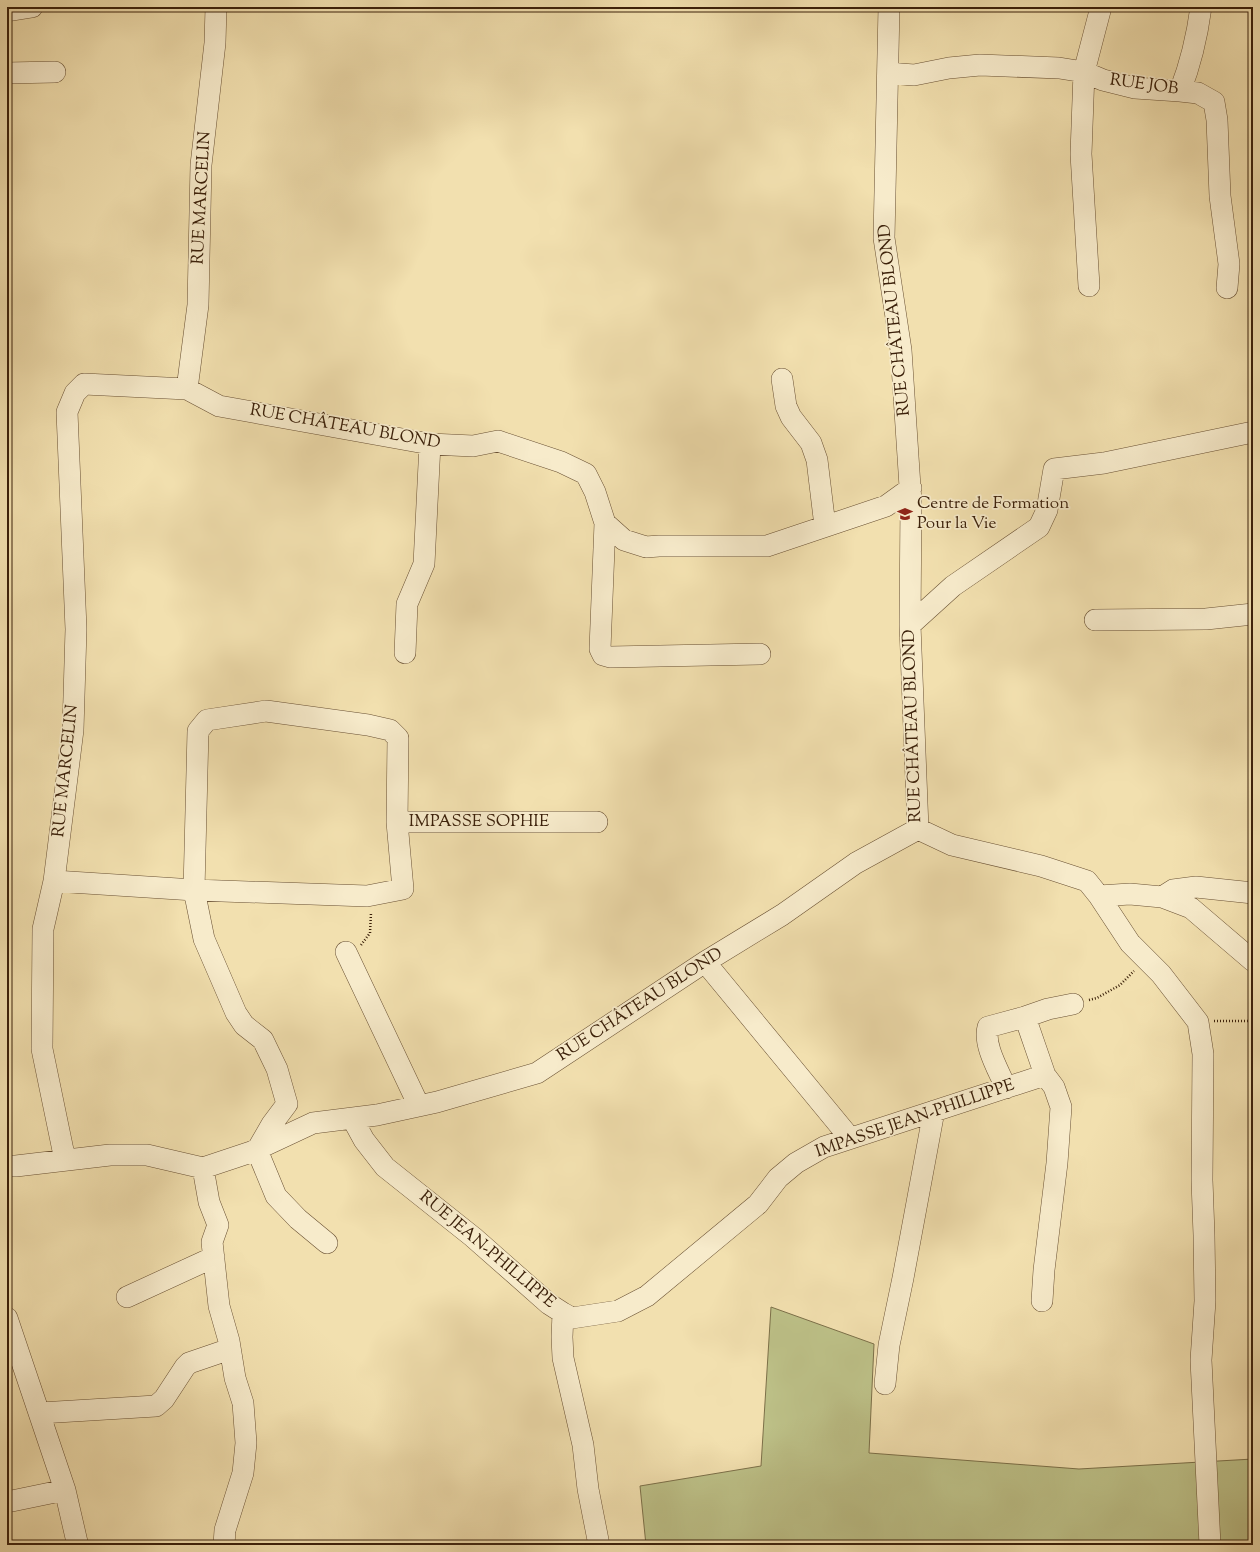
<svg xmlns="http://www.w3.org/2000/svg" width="1260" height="1552" font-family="'Sorts Mill Goudy',serif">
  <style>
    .green { fill: #bdc188; stroke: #7c7049 }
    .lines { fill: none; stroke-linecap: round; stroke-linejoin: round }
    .minor-casing { stroke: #695033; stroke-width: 22 }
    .path { stroke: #3b200a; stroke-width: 2.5; stroke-dasharray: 1 2; stroke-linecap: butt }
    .minor { stroke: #f7ebcb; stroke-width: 21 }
    .labels { text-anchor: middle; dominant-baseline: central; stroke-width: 3.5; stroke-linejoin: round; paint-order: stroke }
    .street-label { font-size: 17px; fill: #3b200a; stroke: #f7ebcb }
    .poi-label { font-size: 17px; fill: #3b200a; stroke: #f7ebcb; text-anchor: start }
  </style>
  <rect width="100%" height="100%" fill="#f2e0af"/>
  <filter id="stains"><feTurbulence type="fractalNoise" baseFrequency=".005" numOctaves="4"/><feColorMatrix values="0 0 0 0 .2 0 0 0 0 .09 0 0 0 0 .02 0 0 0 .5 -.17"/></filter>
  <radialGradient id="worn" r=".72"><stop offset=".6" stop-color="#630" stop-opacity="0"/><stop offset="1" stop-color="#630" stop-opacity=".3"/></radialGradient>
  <!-- green -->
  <path class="green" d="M 771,1307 L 874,1344 L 869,1453 L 1079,1469 L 1253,1459 L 1253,1545 L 646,1545 L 640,1486 L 761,1466 Z"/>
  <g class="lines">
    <!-- minor casing -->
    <g class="minor-casing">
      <path id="minor" d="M 889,7 L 884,238 L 901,350 L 911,502 L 910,625 L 918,829
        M 7,11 L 32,7
        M 7,73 L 55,72
        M 888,73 L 914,75 L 949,68 L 980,65 L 1059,68 L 1084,72 L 1103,80 L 1135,88 L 1180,91 L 1198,93 L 1214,102 L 1217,120 L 1220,196 L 1229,264 L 1227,288
        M 1180,91 C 1191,63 1197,37 1201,7
        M 1089,286 L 1081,154 L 1084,72 L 1101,7
        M 782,379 L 786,406 L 791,417 L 811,443 L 817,460 L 825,526
        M 187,389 L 198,305 L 201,165 L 215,43 L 216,7
        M 605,523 L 600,649 L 603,655 L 610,657 L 760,654
        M 1095,620 L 1206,619 L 1253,614
        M 910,625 L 953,586 L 1039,527 L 1047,510 L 1054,469 L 1104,463 L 1253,432
        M 405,653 L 407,604 L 424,564 L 430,444
        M 918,829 L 952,845 L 1041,866 L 1087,881 L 1099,896 L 1130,894 L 1162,897 L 1173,890 L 1196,887 L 1253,893
        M 54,881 L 194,890 L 367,896 L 403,889 L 397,822 L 597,822
        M 1099,896 L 1130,943 L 1161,974 L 1198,1022 L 1203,1054 L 1202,1180 L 1204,1235 L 1205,1301 L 1201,1360 L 1210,1545
        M 1162,897 L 1191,908 L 1253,961
        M 346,952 L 419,1106
        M 705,962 L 850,1138
        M 1006,1088 C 999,1071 983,1045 988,1027 L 1025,1017
        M 352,1118 L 364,1140 L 385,1167 L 473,1237 L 549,1304 L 563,1313 L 562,1337 L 563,1358 L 583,1445 L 588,1489 L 599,1545
        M 65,1160 L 42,1049 L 43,929 L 54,881 L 73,730 L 76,629 L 67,412 L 75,393 L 84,384 L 187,389 L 219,406 L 430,444 L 473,446 L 498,441 L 561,462 L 586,474 L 595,492 L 605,523 L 624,540 L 646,547 L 659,546 L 767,546 L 886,506 L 911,488
        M 7,1166 L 16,1166 L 110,1155 L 147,1155 L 203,1168 L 251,1152 L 313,1123 L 377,1115 L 437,1102 L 537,1073 L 705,962 L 782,915 L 856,863 L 918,829
        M 203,1168 L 209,1202 L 218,1225 L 212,1242 L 219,1306 L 229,1341 L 235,1378 L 243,1403 L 246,1443 L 243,1473 L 225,1530 L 224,1545
        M 327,1243 L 298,1219 L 276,1196 L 257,1150 L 272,1124 L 287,1104 L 277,1069 L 263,1040 L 244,1025 L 236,1013 L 204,939 L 194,890 L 198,731 L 207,720 L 266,711 L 368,725 L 390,730 L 398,738 L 397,822
        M 127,1297 L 214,1257
        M 1042,1301 L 1044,1270 L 1057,1163 L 1061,1107 L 1054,1087 L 1045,1075
        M 563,1313 L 572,1318 L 618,1311 L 647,1296 L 758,1204 L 778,1178 L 796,1163 L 824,1147 L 1045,1075 L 1025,1017 L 1048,1009 L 1073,1004
        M 7,1318 L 65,1490 L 77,1542
        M 885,1384 L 889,1345 L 903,1278 L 934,1111
        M 40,1413 L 156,1406 L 164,1399 L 185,1367 L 189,1363 L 230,1349
        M 7,1502 L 65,1490"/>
    </g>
    <!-- path -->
    <path class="path" d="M 361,945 L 370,933 L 371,913
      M 1089,1000 L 1097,998 L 1120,985 L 1134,971
      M 1214,1021 L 1253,1021"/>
    <!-- minor -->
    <use href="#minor" class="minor"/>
  </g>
  <!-- icons -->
  <defs>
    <g id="university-bare" transform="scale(1.2)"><path d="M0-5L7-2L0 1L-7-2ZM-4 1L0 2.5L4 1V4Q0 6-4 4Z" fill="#8f2418" stroke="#f7ebcb" stroke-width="2.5" paint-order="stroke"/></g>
  </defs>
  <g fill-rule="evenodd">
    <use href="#university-bare" x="905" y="514"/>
  </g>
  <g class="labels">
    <!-- street labels -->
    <g class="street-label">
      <text transform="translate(1144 85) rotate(8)">RUE JOB</text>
      <text transform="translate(202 198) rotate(-87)">RUE MARCELIN</text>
      <text transform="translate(895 320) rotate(-96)">RUE CHÂTEAU BLOND</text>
      <text transform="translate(345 427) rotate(10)">RUE CHÂTEAU BLOND</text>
      <text transform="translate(913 726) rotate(-92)">RUE CHÂTEAU BLOND</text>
      <text transform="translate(66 771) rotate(-84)">RUE MARCELIN</text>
      <text x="479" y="822">IMPASSE SOPHIE</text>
      <text transform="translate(640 1005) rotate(-33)">RUE CHÂTEAU BLOND</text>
      <text transform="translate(915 1119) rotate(-19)">IMPASSE JEAN-PHILLIPPE</text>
      <text transform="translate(487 1250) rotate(40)">RUE JEAN-PHILLIPPE</text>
    </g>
    <!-- poi labels -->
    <g class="poi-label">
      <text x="917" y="504">Centre de Formation<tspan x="917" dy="20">Pour la Vie</tspan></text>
    </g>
  </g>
  <!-- margin -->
  <rect width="1260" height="1552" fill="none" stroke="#f2e0af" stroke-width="24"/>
  <rect x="8" y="8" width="1244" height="1536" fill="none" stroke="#3b200a" stroke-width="2"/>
  <rect x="12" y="12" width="1236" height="1528" fill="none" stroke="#3b200a"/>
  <rect width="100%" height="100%" filter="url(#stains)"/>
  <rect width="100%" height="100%" fill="url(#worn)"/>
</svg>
